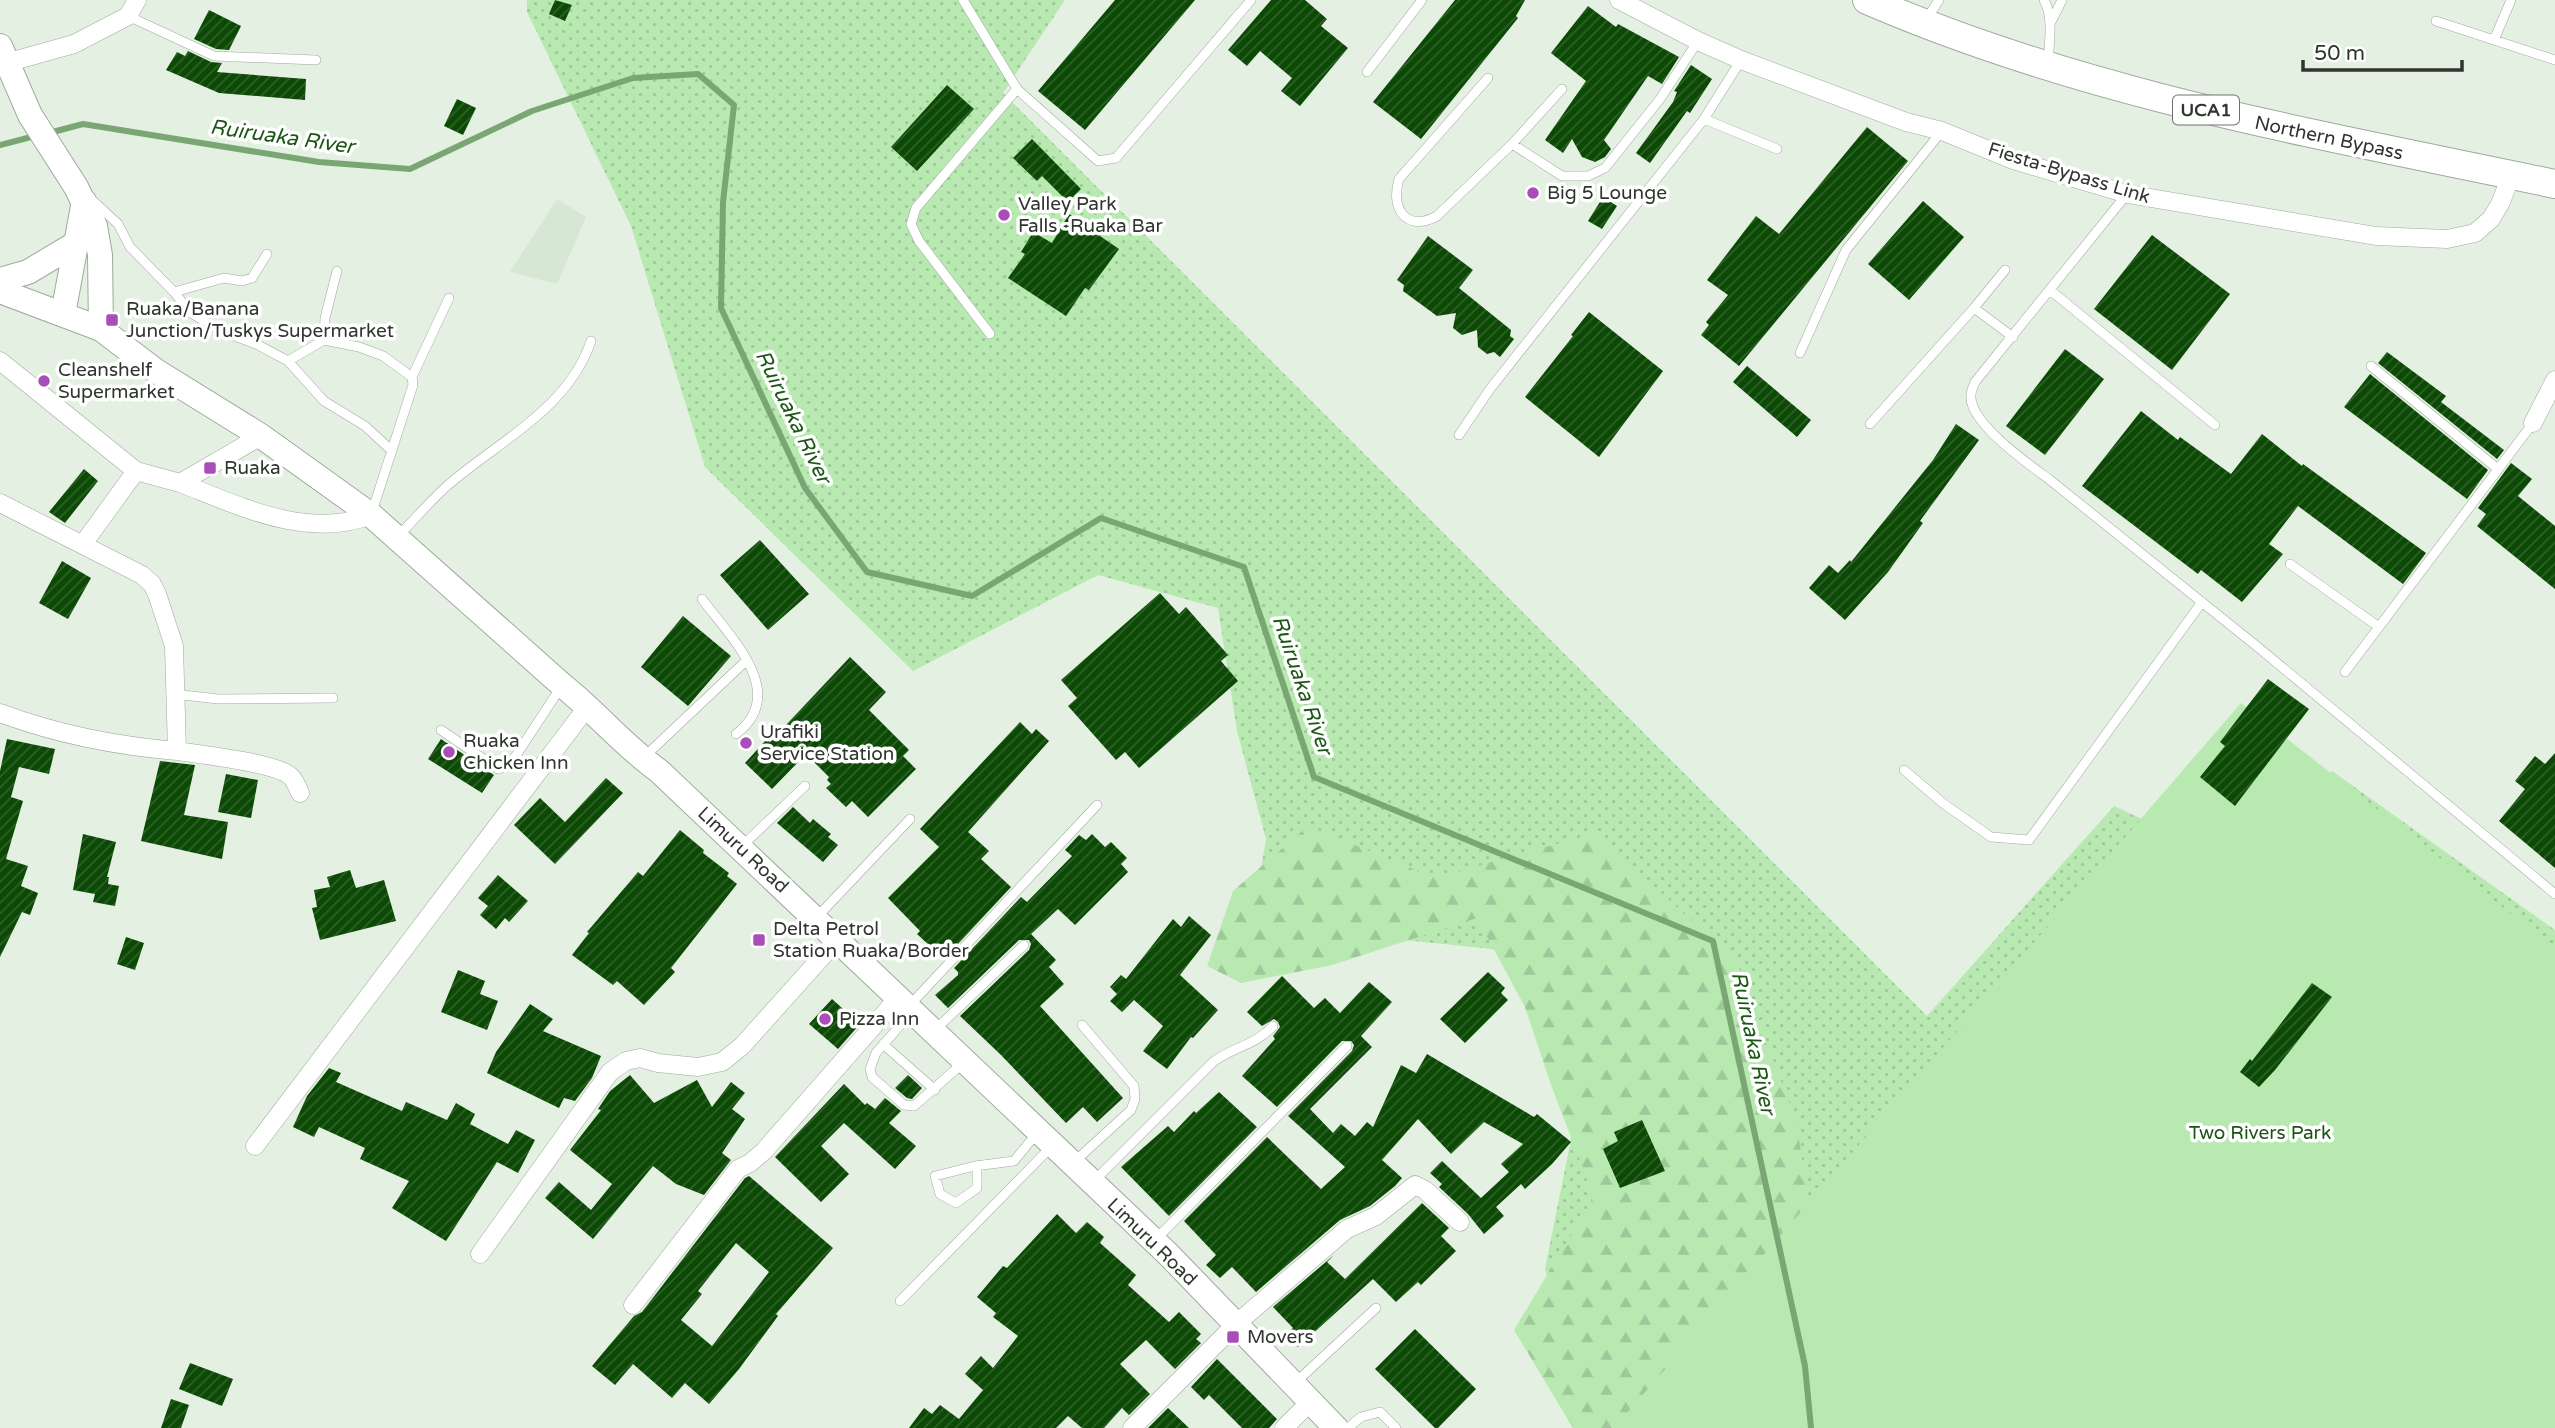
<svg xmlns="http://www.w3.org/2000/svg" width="2555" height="1428" font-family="'Varela Round',sans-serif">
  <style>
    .built { fill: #d6e8d3 }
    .grass { fill: url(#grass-dots) }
    .forest { fill: url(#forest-firs) }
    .park { fill: #b7e9b1 }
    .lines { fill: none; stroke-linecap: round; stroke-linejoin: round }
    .stream { stroke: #7aa674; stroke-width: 6 }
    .building { fill: url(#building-hatch); fill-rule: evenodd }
    .lane-casing { stroke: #9eaa9d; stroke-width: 10 }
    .street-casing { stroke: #9eaa9d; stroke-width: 19 }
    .secondary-casing { stroke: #9eaa9d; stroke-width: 26 }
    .primary-casing { stroke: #9eaa9d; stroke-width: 30 }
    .lane { stroke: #fff; stroke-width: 9 }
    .street { stroke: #fff; stroke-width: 18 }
    .secondary { stroke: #fff; stroke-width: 24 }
    .primary { stroke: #fff; stroke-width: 28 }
    .poi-dot { fill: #a94eb8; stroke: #fff; stroke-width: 2.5 }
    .labels { text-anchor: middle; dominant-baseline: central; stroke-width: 7; stroke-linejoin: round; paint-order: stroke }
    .shield { fill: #fff; stroke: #6e726d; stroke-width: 2 }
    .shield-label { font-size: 18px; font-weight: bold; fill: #30352f }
    .street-label { font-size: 19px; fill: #30352f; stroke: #fff }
    .poi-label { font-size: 19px; fill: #30352f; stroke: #fff; text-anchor: start }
    .park-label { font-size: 19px; fill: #1a5513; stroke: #fff }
    .water-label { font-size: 21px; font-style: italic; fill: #1c5716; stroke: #fff }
  </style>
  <defs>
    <pattern id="grass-dots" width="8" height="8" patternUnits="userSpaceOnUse" patternTransform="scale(1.75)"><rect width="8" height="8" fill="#b7e9b1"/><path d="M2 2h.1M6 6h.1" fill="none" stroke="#9ec899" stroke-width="1.8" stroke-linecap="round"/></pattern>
    <pattern id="forest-firs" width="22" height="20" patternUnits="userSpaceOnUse" patternTransform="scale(1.75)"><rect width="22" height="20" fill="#b7e9b1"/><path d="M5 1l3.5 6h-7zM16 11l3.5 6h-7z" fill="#9ec899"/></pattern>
    <pattern id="building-hatch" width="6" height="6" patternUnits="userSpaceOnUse" patternTransform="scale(1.75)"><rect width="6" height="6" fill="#0b4904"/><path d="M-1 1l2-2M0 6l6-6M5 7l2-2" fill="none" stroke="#2f612a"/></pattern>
  </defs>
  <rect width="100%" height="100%" fill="#e4f0e2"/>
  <!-- built -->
  <path class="built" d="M 557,199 L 586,217 L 557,284 L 510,272 Z"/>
  <!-- grass -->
  <path class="grass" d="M 527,0 L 1065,0 L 1003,93 L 1927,1016 L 2114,806 L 2217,854 L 2332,771 L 2555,930 L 2555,1428 L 2435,1428 L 1580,1397 L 1545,1269 L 1581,1089 L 1532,953 L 1375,937 L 1247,954 L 1266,839 L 1237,731 L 1218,608 L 1098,575 L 913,671 L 705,467 L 631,226 L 527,12 Z"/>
  <!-- forest -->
  <path class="forest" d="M 1308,826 L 1435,878 L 1596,833 L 1737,962 L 1797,1124 L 1832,1371 L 1960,1428 L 1573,1428 L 1514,1330 L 1594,1197 L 1551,1085 L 1525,1007 L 1477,918 L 1332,965 L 1241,983 L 1207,966 L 1233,891 Z"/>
  <!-- park -->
  <path class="park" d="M 2241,703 L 2555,948 L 2555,1428 L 1614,1428 Z"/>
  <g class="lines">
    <!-- stream -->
    <path class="stream" d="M 49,133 L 83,124 L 319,162 L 410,169 L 532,111 L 633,78 L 698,74 L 734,105 L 723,202 L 721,308 L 805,488 L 867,572 L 972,596 L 1101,518 L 1244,567 L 1314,777 L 1713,941 L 1805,1366 L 1811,1428
      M 0,145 L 35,136"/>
  </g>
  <!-- building -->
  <path class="building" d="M 555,0 L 572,5 L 565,21 L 549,14 Z
    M 1115,0 L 1195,0 L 1085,130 L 1038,91 Z
    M 1271,0 L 1305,0 L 1327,19 L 1321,26 L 1348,48 L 1300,106 L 1281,91 L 1292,78 L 1260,51 L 1247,66 L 1228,50 Z
    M 1455,0 L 1525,0 L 1516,16 L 1518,18 L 1421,139 L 1373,102 Z
    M 1588,6 L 1616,27 L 1618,24 L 1679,57 L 1662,84 L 1648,76 L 1604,140 L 1611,149 L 1605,157 L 1595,162 L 1582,157 L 1572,139 L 1563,153 L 1545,140 L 1586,81 L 1551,53 Z
    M 209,10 L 241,26 L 229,50 L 216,49 L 194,39 Z
    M 188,51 L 211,62 L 222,63 L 217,72 L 306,79 L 305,100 L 219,93 L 166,70 L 177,52 L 185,56 Z
    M 1691,65 L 1712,79 L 1690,113 L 1687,111 L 1650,163 L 1636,153 L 1673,102 L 1677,92 L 1674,91 Z
    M 947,85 L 974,109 L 917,171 L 891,147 Z
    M 457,99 L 476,108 L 463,135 L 444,126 Z
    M 1867,127 L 1908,161 L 1739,366 L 1701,335 L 1709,325 L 1706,322 L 1728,295 L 1707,280 L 1756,216 L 1779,234 Z
    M 1032,139 L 1081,189 L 1068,202 L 1042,176 L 1037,181 L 1013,158 Z
    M 1603,197 L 1617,206 L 1602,229 L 1588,221 Z
    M 1923,201 L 1964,237 L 1909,300 L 1868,264 Z
    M 1069,214 L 1102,233 L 1100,236 L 1119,249 L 1089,290 L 1085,288 L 1066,316 L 1008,278 L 1025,254 L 1021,252 L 1033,232 L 1052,243 Z
    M 2152,235 L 2230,294 L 2172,370 L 2094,309 Z
    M 1428,236 L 1473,270 L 1459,288 L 1511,330 L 1510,336 L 1514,339 L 1500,357 L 1494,352 L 1487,354 L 1478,347 L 1477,330 L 1462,335 L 1453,328 L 1456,313 L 1437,316 L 1403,291 L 1404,285 L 1397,280 Z
    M 1589,312 L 1663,371 L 1599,457 L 1525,397 L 1573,336 L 1571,335 Z
    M 2065,349 L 2104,379 L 2045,455 L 2006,426 Z
    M 2387,352 L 2446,396 L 2441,402 L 2504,450 L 2497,459 L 2378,363 Z
    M 1747,366 L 1811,420 L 1797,437 L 1733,382 Z
    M 2370,374 L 2488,470 L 2467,499 L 2344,407 Z
    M 2141,411 L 2178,440 L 2180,437 L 2231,474 L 2262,434 L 2302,466 L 2303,464 L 2426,553 L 2403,584 L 2298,506 L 2269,544 L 2283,554 L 2242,602 L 2201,570 L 2198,574 L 2082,486 Z
    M 1956,424 L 1979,440 L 1920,521 L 1923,523 L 1888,572 L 1845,620 L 1809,588 L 1829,565 L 1838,573 L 1850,560 L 1851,562 L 1933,460 Z
    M 2511,463 L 2532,479 L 2518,496 L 2555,526 L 2555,589 L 2477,526 L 2486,514 L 2478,508 Z
    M 84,469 L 98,481 L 65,523 L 49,512 Z
    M 760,540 L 809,594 L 768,630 L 720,575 Z
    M 62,561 L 91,578 L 68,619 L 39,603 Z
    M 1160,593 L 1179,614 L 1186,607 L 1228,655 L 1221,661 L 1238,681 L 1139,768 L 1125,752 L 1116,760 L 1068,706 L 1077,698 L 1061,680 Z
    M 683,616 L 731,656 L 688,706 L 641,667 Z
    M 850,657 L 886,692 L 869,710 L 909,750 L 903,756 L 916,769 L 868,817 L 852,801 L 846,807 L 826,788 L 831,784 L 827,780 L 829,777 L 806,754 L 772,789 L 745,763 L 767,739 L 770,742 Z
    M 2268,679 L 2309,709 L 2235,806 L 2200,777 L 2225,746 L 2220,742 Z
    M 1020,722 L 1032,734 L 1036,729 L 1049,741 L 968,832 L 989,851 L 981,859 L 1011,887 L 944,959 L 917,934 L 920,931 L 888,898 L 939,847 L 920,829 Z
    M 7,739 L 55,749 L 49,774 L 19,767 L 11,797 L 23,801 L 6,859 L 28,866 L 21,886 L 38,893 L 30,915 L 22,912 L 0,957 L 0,771 Z
    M 441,739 L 494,775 L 482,793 L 428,759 Z
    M 2555,753 L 2555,868 L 2499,821 L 2525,789 L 2515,781 L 2535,756 L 2545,764 Z
    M 160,761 L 195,765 L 184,815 L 228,822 L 222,859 L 141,841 Z
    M 226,774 L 258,780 L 251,818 L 218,812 Z
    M 606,778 L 623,793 L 555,864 L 514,825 L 540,798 L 565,822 Z
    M 793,807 L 810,823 L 813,819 L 831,834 L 828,837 L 838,845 L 823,862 L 777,823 Z
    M 680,830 L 704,850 L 703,853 L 729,873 L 727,876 L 737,884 L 671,968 L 675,972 L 644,1005 L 617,981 L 613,985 L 572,955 L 589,933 L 587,932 L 638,872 L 643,876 Z
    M 83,834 L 116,842 L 107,877 L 109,877 L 108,884 L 119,886 L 115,906 L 93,902 L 95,894 L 73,890 Z
    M 1092,834 L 1105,847 L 1111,842 L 1127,858 L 1121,864 L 1128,872 L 1075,925 L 1058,909 L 1031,934 L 1056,960 L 1049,967 L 1064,984 L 1040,1006 L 1123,1098 L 1097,1122 L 1083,1107 L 1066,1123 L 1001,1055 L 960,1016 L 1029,950 L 1031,944 L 1029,940 L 1019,940 L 948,1008 L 935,995 L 958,975 L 958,972 L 954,968 L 1021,897 L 1027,902 L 1072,856 L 1065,850 L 1079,835 L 1086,840 Z
    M 350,870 L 356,888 L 384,880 L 396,921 L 320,940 L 312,908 L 317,907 L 314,890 L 330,887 L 327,877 Z
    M 498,875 L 528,901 L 509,922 L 505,918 L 496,929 L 480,915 L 488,906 L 478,898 Z
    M 1189,916 L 1211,935 L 1180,975 L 1218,1010 L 1193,1038 L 1191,1037 L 1167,1069 L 1143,1051 L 1163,1026 L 1134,1000 L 1122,1012 L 1110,1001 L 1117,994 L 1110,987 L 1121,975 L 1126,979 L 1173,919 L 1181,927 Z
    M 126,937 L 144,943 L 135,970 L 117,964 Z
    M 458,970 L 485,981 L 480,994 L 498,1001 L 487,1030 L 441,1012 Z
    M 1488,972 L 1505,988 L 1501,993 L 1508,1000 L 1465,1043 L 1440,1019 Z
    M 1282,976 L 1314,1008 L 1325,998 L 1340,1013 L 1369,982 L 1392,1002 L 1361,1036 L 1372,1047 L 1310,1109 L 1333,1133 L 1341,1124 L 1355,1136 L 1367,1122 L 1373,1127 L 1401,1065 L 1416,1073 L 1427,1054 L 1534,1117 L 1537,1114 L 1571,1142 L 1552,1164 L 1525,1189 L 1521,1184 L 1496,1207 L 1504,1216 L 1484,1234 L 1468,1214 L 1439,1187 L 1442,1184 L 1430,1173 L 1442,1161 L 1481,1198 L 1509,1172 L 1501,1164 L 1523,1144 L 1484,1122 L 1451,1154 L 1418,1119 L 1382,1160 L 1402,1178 L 1395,1186 L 1370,1206 L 1340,1220 L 1256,1292 L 1232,1267 L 1220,1278 L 1206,1265 L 1216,1255 L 1184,1221 L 1267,1137 L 1321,1189 L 1345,1167 L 1288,1116 L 1352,1051 L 1354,1045 L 1351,1041 L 1342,1041 L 1277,1107 L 1242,1076 L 1275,1039 L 1273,1036 L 1280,1027 L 1278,1022 L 1274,1019 L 1262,1026 L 1247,1012 Z
    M 2312,983 L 2332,997 L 2275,1070 L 2259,1087 L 2240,1072 L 2250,1059 L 2252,1061 Z
    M 832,999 L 860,1024 L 838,1049 L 809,1024 Z
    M 530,1004 L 553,1019 L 543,1031 L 601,1056 L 592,1078 L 575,1101 L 564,1098 L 559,1108 L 487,1073 L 496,1052 Z
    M 329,1068 L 341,1073 L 336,1082 L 402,1111 L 406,1102 L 447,1120 L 456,1103 L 475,1114 L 470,1124 L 508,1144 L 516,1130 L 535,1140 L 518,1173 L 497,1162 L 446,1241 L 392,1208 L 409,1181 L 360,1159 L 365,1148 L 319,1127 L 314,1137 L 293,1127 L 307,1096 Z
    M 630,1075 L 654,1103 L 697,1080 L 712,1107 L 731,1082 L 745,1093 L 732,1109 L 745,1119 L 722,1153 L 731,1160 L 704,1195 L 676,1184 L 653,1166 L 593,1239 L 545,1198 L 559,1182 L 591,1210 L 612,1184 L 570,1150 L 601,1110 L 598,1109 L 610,1091 Z
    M 908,1075 L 922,1088 L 912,1099 L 907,1098 L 895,1088 Z
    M 844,1084 L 865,1105 L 867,1103 L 875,1109 L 885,1098 L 901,1111 L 889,1123 L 916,1146 L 895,1169 L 844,1123 L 821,1146 L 849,1174 L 821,1202 L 775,1157 Z
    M 1219,1092 L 1257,1127 L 1169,1216 L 1121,1167 L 1168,1126 L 1174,1132 L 1194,1111 L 1196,1113 Z
    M 1642,1120 L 1665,1171 L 1620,1188 L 1603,1149 L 1618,1141 L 1614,1132 Z
    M 749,1176 L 833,1248 L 776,1314 L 778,1316 L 739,1369 L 709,1404 L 685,1383 L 672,1398 L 633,1364 L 615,1385 L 592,1366 L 634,1316 L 642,1312 L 745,1178 ZM 736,1243 L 769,1272 L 712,1346 L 681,1320 L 702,1294 L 698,1291 Z
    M 1422,1203 L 1449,1228 L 1441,1236 L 1456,1251 L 1421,1285 L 1418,1282 L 1396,1302 L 1373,1279 L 1298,1347 L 1286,1335 L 1293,1328 L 1273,1307 L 1334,1255 L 1327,1262 L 1345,1279 Z
    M 1057,1214 L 1076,1233 L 1087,1222 L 1104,1237 L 1100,1243 L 1136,1275 L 1128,1285 L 1169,1322 L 1179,1312 L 1201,1334 L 1196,1339 L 1201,1343 L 1175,1369 L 1146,1340 L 1120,1364 L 1150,1394 L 1129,1415 L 1122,1408 L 1104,1428 L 1082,1428 L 1068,1416 L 1056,1428 L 909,1428 L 924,1408 L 932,1414 L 940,1405 L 959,1419 L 983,1390 L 965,1374 L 981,1356 L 993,1368 L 1018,1336 L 993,1317 L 996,1313 L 977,1297 L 1003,1266 L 1007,1268 Z
    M 1415,1329 L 1476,1389 L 1438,1428 L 1435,1428 L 1375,1369 Z
    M 1217,1359 L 1277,1419 L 1269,1428 L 1242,1428 L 1209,1395 L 1204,1400 L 1191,1387 Z
    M 190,1363 L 233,1379 L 222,1406 L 179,1389 Z
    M 171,1399 L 189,1405 L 181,1428 L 161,1428 Z
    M 1168,1408 L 1189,1428 L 1148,1428 Z"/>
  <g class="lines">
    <!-- lane casing -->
    <g class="lane-casing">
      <path id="lane" d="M 963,0 L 1017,89 L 1098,161 L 1116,158 L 1251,0
        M 2044,0 C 2054,18 2049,43 2048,64
        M 128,16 L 214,56 L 316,60
        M 1926,20 L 1939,0
        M 2436,21 L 2555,60
        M 2051,22 L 2062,0
        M 2494,40 L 2511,0
        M 1367,72 L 1422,0
        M 1488,78 L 1399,179 C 1390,208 1406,233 1437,216 L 1512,144 L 1562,89
        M 1704,119 L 1777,149
        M 1512,144 L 1562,176 L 1588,176 L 1605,168 L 1660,99 L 1698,41
        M 2127,194 L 1975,382 C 1973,387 1970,393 1971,398 C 1972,425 2030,465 2050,480 L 2259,648 L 2555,894
        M 91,199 L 118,224 L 130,247 L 174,292 L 191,313 L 221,331 L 256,344 L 288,361 L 324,340 L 359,347 L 383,356 L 412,377 L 413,385 L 372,512
        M 2050,290 L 2215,425
        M 174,292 L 224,278 L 242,281 L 252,278 L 267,254
        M 1974,308 L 2005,270
        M 990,334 L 919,241 L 911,224 L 916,208 L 1017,89
        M 324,340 L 325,318 L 337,271
        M 1800,353 L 1846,250 L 1942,131
        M 288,361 L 324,401 L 365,426 L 391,450
        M 2371,366 L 2498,469
        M 412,377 L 449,298
        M 1870,424 L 1974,308 L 2013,337
        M 1459,435 L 1490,389 L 1704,119 L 1741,60
        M 398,536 C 415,519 430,501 448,485 C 499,441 568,409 591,341
        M 2290,564 L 2379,627
        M 702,599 C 730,637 790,693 736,734
        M 2345,672 L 2533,423
        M 174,694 L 218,699 L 333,698
        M 441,730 L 498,769 L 507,766 L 513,760 L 561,687
        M 643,758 L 747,660
        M 1904,770 L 1944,804 L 1991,837 L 2029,840 L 2202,602
        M 741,847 L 805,786
        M 817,917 L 910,819
        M 909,1006 L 1097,805
        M 910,1014 L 876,1053 L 870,1069 L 872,1077 L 904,1105 L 914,1106 L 963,1063
        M 934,1031 L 1024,945
        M 883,1044 L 935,1090
        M 1073,1163 L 1131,1110 L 1135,1099 L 1134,1086 L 1082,1025
        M 977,1166 L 977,1188 L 956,1203 L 940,1194 L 935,1176 L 975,1166 L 1014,1161 L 1037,1133
        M 1095,1180 L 1213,1062 C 1233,1047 1256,1045 1273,1026
        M 1155,1240 L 1347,1046
        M 900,1301 L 1051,1147
        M 1296,1382 L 1376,1308
        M 1348,1428 L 1361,1417 L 1380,1412 L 1396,1428"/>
    </g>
    <!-- street casing -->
    <g class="street-casing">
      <path id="street" d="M 1619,0 L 1698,41 L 1741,60 L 1906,122 L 1942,131 L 2013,160 L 2127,194 L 2376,236 L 2447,239 L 2475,233 L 2491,219 L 2501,202 L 2511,175
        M 6,63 L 74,44 L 128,16 L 137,0
        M 0,361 L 136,471 L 180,483 L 261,436
        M 2533,423 L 2555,380
        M 180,483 C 240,506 307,540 371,515
        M 0,503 L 142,575 L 152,584 L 157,594 L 174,646 L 177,751 C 199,754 273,763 289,775 C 295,779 297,787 300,793
        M 83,544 L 136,471
        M 0,713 C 56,734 117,746 177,751
        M 255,1146 L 588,706
        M 480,1254 L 610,1072 L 626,1061 L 640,1058 L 658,1063 L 698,1067 L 722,1062 L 742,1046 L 838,939
        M 633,1305 L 738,1169 L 750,1163 L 764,1151 L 898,998
        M 1132,1428 L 1236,1324 L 1347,1229 L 1376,1216 L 1415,1185 L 1425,1190 L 1460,1222
        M 1284,1428 L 1311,1401"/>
    </g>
    <!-- secondary casing -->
    <g class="secondary-casing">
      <path id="secondary" d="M 0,46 L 30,115 L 76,187 L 95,226 L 100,255 L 101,329
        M 0,280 L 28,272 L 75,244
        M 0,291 L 101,329 L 156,371 L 261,436 L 371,515 L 562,685 C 596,712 624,746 659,771 L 1168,1254 L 1336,1428
        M 63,314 L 84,201"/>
    </g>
    <!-- primary casing -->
    <g class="primary-casing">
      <path id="primary" d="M 1867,0 C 2087,95 2322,135 2555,184"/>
    </g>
    <!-- lane -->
    <use href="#lane" class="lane"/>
    <!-- street -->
    <use href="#street" class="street"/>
    <!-- secondary -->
    <use href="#secondary" class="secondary"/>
    <!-- primary -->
    <use href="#primary" class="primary"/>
  </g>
  <!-- markers -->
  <g class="poi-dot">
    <circle cx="1533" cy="193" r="7"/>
    <circle cx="1004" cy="215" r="7"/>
    <rect x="105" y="313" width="14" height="14" rx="3.5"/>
    <circle cx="44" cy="381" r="7"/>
    <rect x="203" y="461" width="14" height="14" rx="3.5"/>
    <circle cx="746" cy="743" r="7"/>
    <circle cx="449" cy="752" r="7"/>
    <rect x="752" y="933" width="14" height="14" rx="3.5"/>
    <circle cx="825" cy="1019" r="7"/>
    <rect x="1226" y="1330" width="14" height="14" rx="3.5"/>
  </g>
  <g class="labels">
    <!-- shield labels -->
    <rect class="shield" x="2173" y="95.5" width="66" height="29" rx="5"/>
    <g class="shield-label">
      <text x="2206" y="110">UCA1</text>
    </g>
    <!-- street labels -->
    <g class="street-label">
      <text transform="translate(2329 138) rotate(12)">Northern Bypass</text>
      <text transform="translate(2069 173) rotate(17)">Fiesta-Bypass Link</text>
      <text transform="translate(743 850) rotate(43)">Limuru Road</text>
      <text transform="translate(1152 1242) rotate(44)">Limuru Road</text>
    </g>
    <!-- poi labels -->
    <g class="poi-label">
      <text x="1547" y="193">Big 5 Lounge</text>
      <text x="1018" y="204">Valley Park<tspan x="1018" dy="22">Falls -Ruaka Bar</tspan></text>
      <text x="126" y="309">Ruaka/Banana<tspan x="126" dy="22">Junction/Tuskys Supermarket</tspan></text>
      <text x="58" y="370">Cleanshelf<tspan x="58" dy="22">Supermarket</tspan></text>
      <text x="224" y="468">Ruaka</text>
      <text x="760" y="732">Urafiki<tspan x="760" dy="22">Service Station</tspan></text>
      <text x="463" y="741">Ruaka<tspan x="463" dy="22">Chicken Inn</tspan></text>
      <text x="773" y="929">Delta Petrol<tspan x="773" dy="22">Station Ruaka/Border</tspan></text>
      <text x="839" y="1019">Pizza Inn</text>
      <text x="1247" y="1337">Movers</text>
    </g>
    <!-- park labels -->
    <g class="park-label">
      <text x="2260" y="1133">Two Rivers Park</text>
    </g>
    <!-- water labels -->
    <g class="water-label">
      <text transform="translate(282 137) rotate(8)">Ruiruaka River</text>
      <text transform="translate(793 417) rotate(64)">Ruiruaka River</text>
      <text transform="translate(1302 685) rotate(71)">Ruiruaka River</text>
      <text transform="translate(1753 1043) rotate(78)">Ruiruaka River</text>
    </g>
  </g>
  <!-- scale -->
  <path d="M2303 60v10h159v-10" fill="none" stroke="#30352f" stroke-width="3.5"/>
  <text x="2314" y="60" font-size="21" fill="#30352f" stroke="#ffffff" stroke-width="5" paint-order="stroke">50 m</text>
</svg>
